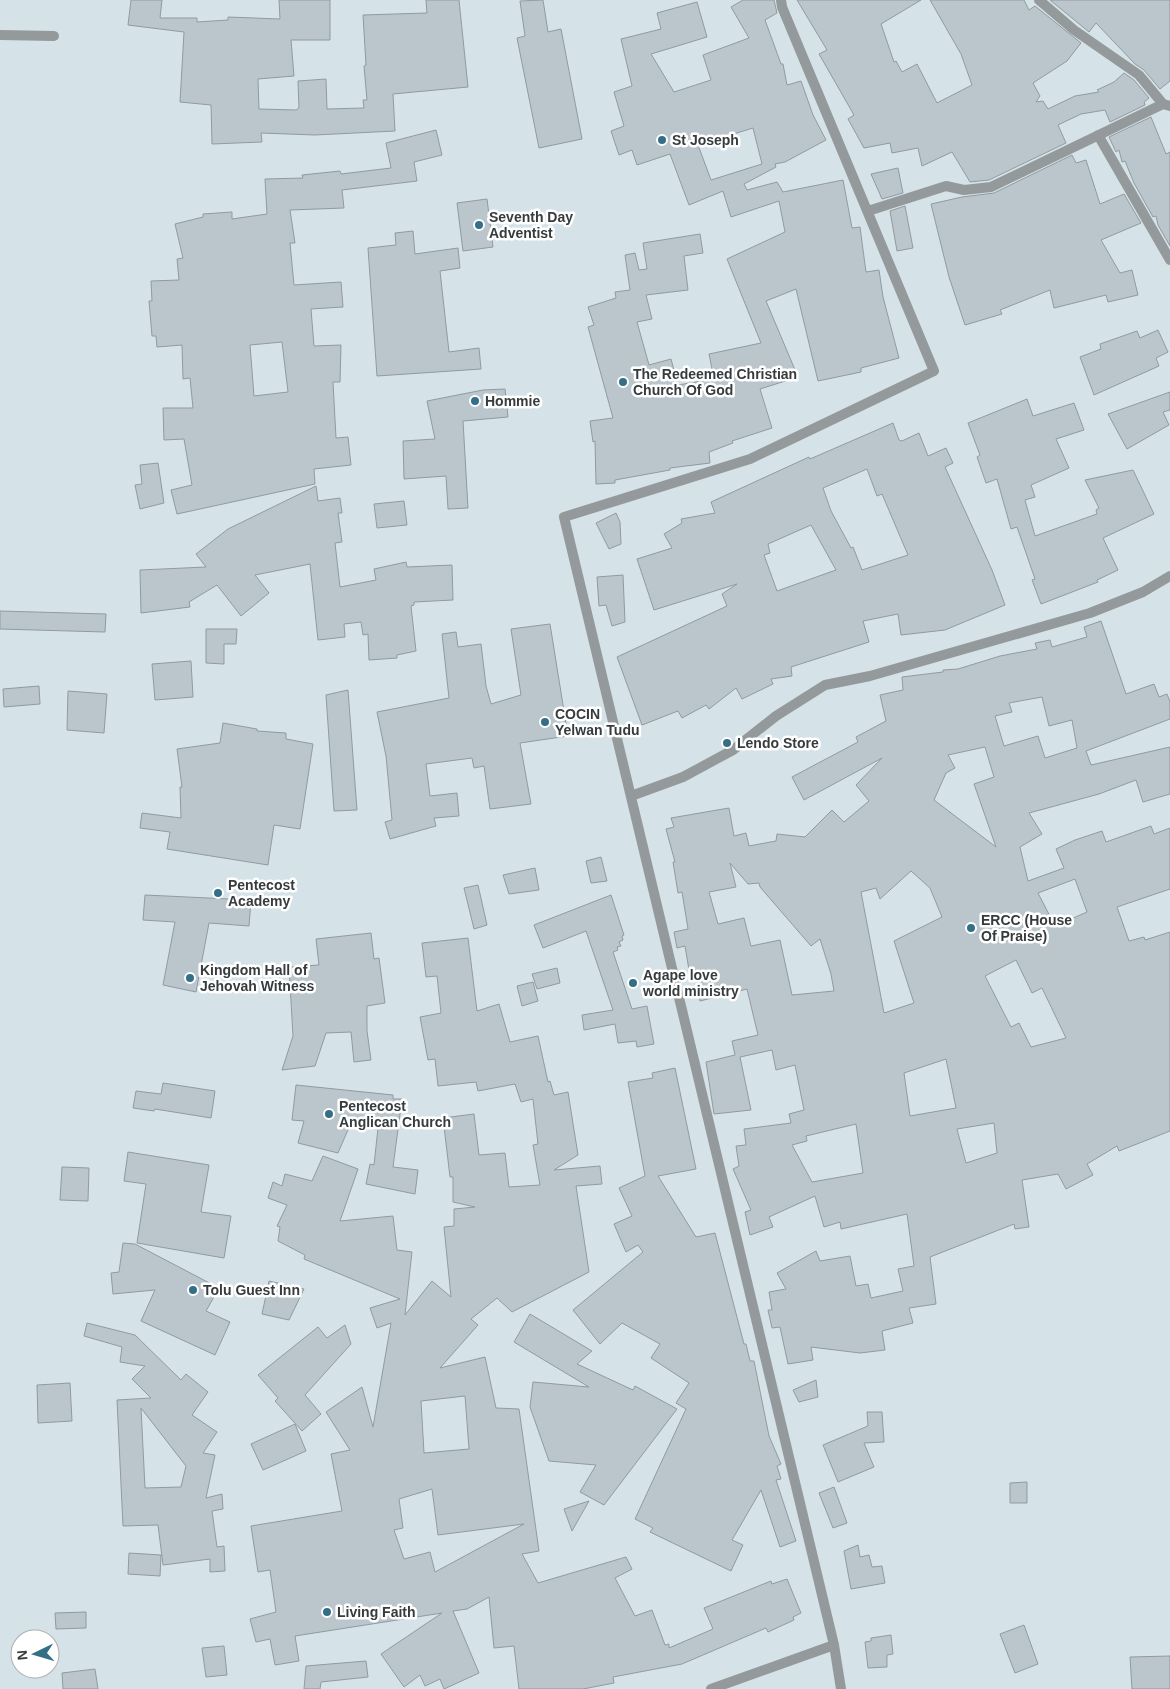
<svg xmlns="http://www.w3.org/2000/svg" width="1170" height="1689" font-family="Arial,sans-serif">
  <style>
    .building { fill: #bac6cb; stroke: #909ba1; fill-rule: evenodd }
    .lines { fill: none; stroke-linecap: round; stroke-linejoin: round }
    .minor { stroke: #94999b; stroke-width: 10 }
    .poi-dot { fill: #346f87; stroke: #fff; stroke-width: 2 }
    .labels { text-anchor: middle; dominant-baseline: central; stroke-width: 5; stroke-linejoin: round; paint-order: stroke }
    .poi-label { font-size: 14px; font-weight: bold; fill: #363b3d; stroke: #fff; text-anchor: start }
  </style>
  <rect width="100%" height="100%" fill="#d5e2e8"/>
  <!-- building -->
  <path class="building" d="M 131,0 L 162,0 L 160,18 L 197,18 L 197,22 L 228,20 L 228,17 L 280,19 L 279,0 L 330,0 L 330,40 L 291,40 L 294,76 L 258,79 L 259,109 L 296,110 L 299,108 L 298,81 L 326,79 L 327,109 L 364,108 L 363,100 L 367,100 L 364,66 L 366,65 L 363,15 L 427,13 L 426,0 L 459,0 L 468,87 L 393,94 L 395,131 L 315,135 L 261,133 L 262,142 L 212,144 L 211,105 L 180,102 L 184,32 L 128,25 Z
    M 543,0 L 548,32 L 561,29 L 582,139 L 539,148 L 517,38 L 525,36 L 520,1 Z
    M 743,0 L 774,0 L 777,13 L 765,20 L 781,64 L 783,64 L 787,85 L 801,81 L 813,115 L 826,140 L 785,162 L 775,164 L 776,167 L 744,184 L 747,190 L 777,182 L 783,192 L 843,180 L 852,228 L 860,227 L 866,272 L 879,270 L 883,297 L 899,358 L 861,368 L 861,372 L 818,381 L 796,289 L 766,301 L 798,377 L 760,389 L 772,428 L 732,441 L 733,443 L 709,452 L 710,463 L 670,468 L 670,470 L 615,480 L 615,483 L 596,484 L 595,441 L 593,442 L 590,421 L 613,418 L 588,327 L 594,325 L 588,307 L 616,298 L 615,292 L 630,290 L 625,255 L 635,253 L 639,270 L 647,269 L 643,243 L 700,234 L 703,253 L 684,256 L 688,290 L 646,295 L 652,319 L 637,322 L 649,365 L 671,359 L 678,385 L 714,379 L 709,354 L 761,343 L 727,259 L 785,232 L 779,201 L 731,217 L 723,191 L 689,205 L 670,154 L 637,165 L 632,150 L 619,155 L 611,131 L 624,126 L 614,92 L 632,86 L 621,39 L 661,29 L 657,13 L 697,2 L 707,37 L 651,54 L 674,92 L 711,80 L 703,55 L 749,38 L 731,7 ZM 753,128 L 762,164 L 711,180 L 698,145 Z
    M 797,0 L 921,0 L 881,24 L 894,62 L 896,61 L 902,72 L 917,64 L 937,103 L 972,85 L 961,54 L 930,0 L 1024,0 L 1029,10 L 1035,6 L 1081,43 L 1067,61 L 1033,83 L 1040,96 L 1036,102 L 1043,101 L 1048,109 L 1075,96 L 1099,92 L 1097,90 L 1114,82 L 1124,73 L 1134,80 L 1149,98 L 1144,102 L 1145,105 L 1110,122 L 1105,110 L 1081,114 L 1058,125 L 1066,143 L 989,180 L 970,182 L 952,152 L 922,166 L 918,148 L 892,153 L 890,143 L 864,148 L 848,119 L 854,115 L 819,54 L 827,50 Z
    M 1050,0 L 1170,0 L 1170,81 L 1160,89 L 1144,70 L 1135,64 L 1096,23 L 1089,32 Z
    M 1151,117 L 1166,154 L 1170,152 L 1170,246 L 1158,225 L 1156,216 L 1153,217 L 1134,183 L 1125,161 L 1122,162 L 1119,150 L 1116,152 L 1109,137 Z
    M 436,130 L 442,155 L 414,162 L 417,181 L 342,190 L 344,208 L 290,210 L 295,243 L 290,243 L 294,285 L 341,282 L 343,307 L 311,309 L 314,346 L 341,345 L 340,382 L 333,382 L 336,438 L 348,437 L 351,465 L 314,469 L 315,484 L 177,514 L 171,490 L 192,485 L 184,439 L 164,440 L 163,408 L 193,408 L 190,378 L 183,379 L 182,345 L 157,347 L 156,336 L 152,336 L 149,301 L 152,301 L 151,281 L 179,280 L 177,259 L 183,258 L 175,224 L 203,217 L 203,214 L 232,212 L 232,219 L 267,214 L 265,179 L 303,178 L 302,175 L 340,171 L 341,174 L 391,168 L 386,143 ZM 282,342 L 288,392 L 254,396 L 250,345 Z
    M 1072,155 L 1076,163 L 1086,160 L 1100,204 L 1124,194 L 1141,223 L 1101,240 L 1120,273 L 1132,270 L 1138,295 L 1108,302 L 1106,295 L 1054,308 L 1050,290 L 1000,310 L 1002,314 L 965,325 L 949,277 L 931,204 L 962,197 L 994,193 Z
    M 898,168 L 903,193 L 882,199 L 871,174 Z
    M 487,199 L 493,247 L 463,251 L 457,203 Z
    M 905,206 L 913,248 L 897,251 L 890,211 Z
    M 413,231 L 415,254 L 458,248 L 460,268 L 440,271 L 449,352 L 479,348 L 481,369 L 377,376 L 368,248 L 396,245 L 395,233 Z
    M 1158,330 L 1168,352 L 1156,358 L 1159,366 L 1094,395 L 1080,357 L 1101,349 L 1100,344 L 1137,331 L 1140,338 Z
    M 505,389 L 508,417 L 463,421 L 468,508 L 448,509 L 446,476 L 404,479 L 403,441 L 435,439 L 427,401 L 483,390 Z
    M 1170,392 L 1170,410 L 1163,412 L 1169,425 L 1127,449 L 1108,414 Z
    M 1027,399 L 1033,416 L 1074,403 L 1084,430 L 1056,439 L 1069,468 L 1031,485 L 1035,497 L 1025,500 L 1035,536 L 1097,514 L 1096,510 L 1099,508 L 1085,480 L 1133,470 L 1154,514 L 1103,538 L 1118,570 L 1097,580 L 1098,582 L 1041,604 L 1032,580 L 1035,579 L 1017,527 L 1011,529 L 997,479 L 986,483 L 977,457 L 980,455 L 968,423 Z
    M 893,423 L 899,440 L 902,441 L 919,433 L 928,456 L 946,448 L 953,463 L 945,467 L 992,570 L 1005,605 L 945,630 L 901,635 L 898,614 L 863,621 L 869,642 L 791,667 L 792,676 L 771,679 L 773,684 L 742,699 L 736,688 L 709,709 L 706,705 L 682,718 L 678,711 L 642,725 L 617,657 L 727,606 L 722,594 L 737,584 L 654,610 L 637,559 L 672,548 L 664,534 L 682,523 L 681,519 L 715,513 L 711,502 L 809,457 L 810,459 ZM 867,469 L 877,496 L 882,494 L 908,555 L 862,570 L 853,547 L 851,548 L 831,511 L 823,488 ZM 811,525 L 836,570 L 777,591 L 764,555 L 770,553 L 768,544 Z
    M 158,463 L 164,503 L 140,509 L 135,485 L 142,484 L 140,465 Z
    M 316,486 L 318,501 L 340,498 L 342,513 L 338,513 L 342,542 L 335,543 L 340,587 L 376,580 L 374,569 L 406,562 L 407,567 L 452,565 L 453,600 L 414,602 L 414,605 L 411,606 L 416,651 L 397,655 L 397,658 L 369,660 L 368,634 L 363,635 L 361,622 L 344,624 L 345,637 L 318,640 L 310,564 L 255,575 L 269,593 L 241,616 L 217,585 L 189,602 L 190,607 L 141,613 L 140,570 L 206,567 L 196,554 L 228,529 Z
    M 404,501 L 407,525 L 377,528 L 374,504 Z
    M 616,513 L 620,522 L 621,544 L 609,549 L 596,523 Z
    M 623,575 L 625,622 L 612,626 L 606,605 L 599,606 L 597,577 Z
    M 0,611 L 106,614 L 105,632 L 0,629 Z
    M 1101,621 L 1126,694 L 1154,684 L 1159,697 L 1167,694 L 1170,702 L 1170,719 L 1086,751 L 1091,765 L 1170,747 L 1170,794 L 1143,802 L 1136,780 L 1099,794 L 1029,813 L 1042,834 L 1020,847 L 1028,881 L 1064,868 L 1056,849 L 1075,840 L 1102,831 L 1106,842 L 1151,826 L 1154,834 L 1170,828 L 1170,889 L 1117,907 L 1129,941 L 1144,937 L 1145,940 L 1170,932 L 1170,1131 L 1119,1151 L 1117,1146 L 1087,1164 L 1093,1175 L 1066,1189 L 1058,1174 L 1022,1180 L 1029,1227 L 1015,1229 L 1014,1224 L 930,1257 L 936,1304 L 909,1308 L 913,1323 L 882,1331 L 885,1350 L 860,1353 L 811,1347 L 813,1360 L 788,1364 L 780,1327 L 772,1328 L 768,1310 L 772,1310 L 769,1292 L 786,1289 L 777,1273 L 816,1251 L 820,1261 L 850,1256 L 856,1286 L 868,1284 L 871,1298 L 903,1291 L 898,1269 L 914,1266 L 907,1214 L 841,1229 L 840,1222 L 824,1227 L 815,1196 L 769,1217 L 773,1227 L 750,1235 L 745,1212 L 751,1210 L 733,1169 L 739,1166 L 736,1146 L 746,1145 L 744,1129 L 791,1123 L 789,1114 L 804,1110 L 795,1065 L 776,1070 L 772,1050 L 740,1057 L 751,1110 L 714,1114 L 706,1062 L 735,1055 L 732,1041 L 758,1035 L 747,989 L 700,1001 L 695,969 L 689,970 L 685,946 L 677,948 L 674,932 L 688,929 L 682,892 L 678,893 L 673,862 L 675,862 L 666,829 L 674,827 L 671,818 L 729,808 L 734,836 L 746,833 L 749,846 L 776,841 L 777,834 L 805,837 L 832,810 L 844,822 L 869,801 L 856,785 L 882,758 L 804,800 L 792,777 L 858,742 L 856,737 L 886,721 L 880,695 L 903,690 L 902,677 L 943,672 L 943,670 L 958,669 L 1000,656 L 1037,649 L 1035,643 L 1050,640 L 1052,647 L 1087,637 L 1084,627 ZM 1042,697 L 1049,726 L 1072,720 L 1077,748 L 1045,758 L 1038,736 L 1004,746 L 995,716 L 1012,712 L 1009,703 ZM 985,747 L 994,777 L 974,784 L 996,847 L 934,800 L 946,773 L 955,768 L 948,755 ZM 730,863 L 748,884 L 759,883 L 760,887 L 811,946 L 820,939 L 831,974 L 834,991 L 792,995 L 780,940 L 751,946 L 744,918 L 718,924 L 709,892 L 736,887 ZM 911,871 L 930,888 L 942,917 L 894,941 L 914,1003 L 884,1013 L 861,892 L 876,888 L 880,899 ZM 1075,879 L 1087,912 L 1055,926 L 1038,893 ZM 1016,960 L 1032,993 L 1042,988 L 1066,1038 L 1031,1047 L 1019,1023 L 1011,1027 L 985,976 ZM 946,1059 L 956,1108 L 910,1116 L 904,1073 ZM 994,1123 L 997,1153 L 966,1163 L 957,1129 ZM 856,1124 L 863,1173 L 812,1182 L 792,1145 L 807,1141 L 806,1136 Z
    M 550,624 L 568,736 L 520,743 L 531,804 L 490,809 L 484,766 L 474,768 L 472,758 L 426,764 L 430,796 L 457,793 L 459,816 L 434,818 L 436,826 L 390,839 L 385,822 L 392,820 L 386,756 L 377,712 L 449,698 L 442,634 L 456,632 L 458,647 L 481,644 L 486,686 L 491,704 L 521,695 L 511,629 Z
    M 206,629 L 237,629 L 236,644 L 224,644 L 224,664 L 206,663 Z
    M 191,661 L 193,697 L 155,700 L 152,664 Z
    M 39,686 L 40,704 L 4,707 L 3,689 Z
    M 348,690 L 357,810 L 334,811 L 326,695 Z
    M 68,691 L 107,694 L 104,733 L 67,730 Z
    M 223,723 L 257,729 L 257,731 L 286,733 L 286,739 L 313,744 L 300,829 L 274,825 L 268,865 L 167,849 L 170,832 L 140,828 L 142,813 L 181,818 L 180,787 L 182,787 L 177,749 L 220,743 Z
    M 601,857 L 607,881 L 591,883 L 586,861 Z
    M 535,868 L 539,890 L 509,894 L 503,875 Z
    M 478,885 L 487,925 L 474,929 L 464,888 Z
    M 145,895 L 251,900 L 249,926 L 209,923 L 196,992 L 163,985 L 175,922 L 143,920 Z
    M 611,895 L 624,935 L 622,936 L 623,940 L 619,942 L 621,946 L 617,947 L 618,950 L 613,952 L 632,1009 L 647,1006 L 654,1044 L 637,1047 L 636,1041 L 618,1043 L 615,1024 L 584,1030 L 582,1015 L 613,1010 L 586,931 L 543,948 L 534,925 Z
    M 371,933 L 374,959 L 379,958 L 385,1003 L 367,1006 L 367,1031 L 371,1060 L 354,1062 L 351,1032 L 326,1033 L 315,1066 L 282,1070 L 293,1036 L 289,967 L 319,965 L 316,939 Z
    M 468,938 L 477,1011 L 499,1004 L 510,1042 L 538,1036 L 548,1082 L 550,1081 L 554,1095 L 568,1092 L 578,1155 L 554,1170 L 600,1166 L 602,1184 L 576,1186 L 589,1272 L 512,1312 L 497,1298 L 471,1319 L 478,1325 L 440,1368 L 485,1357 L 496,1408 L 519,1409 L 539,1551 L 522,1554 L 538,1583 L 626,1557 L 632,1569 L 615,1578 L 635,1616 L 652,1610 L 665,1645 L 669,1644 L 669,1648 L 713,1629 L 704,1608 L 771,1581 L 772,1584 L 787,1579 L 801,1613 L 793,1617 L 794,1620 L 768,1632 L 766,1628 L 682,1664 L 613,1677 L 614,1683 L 583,1689 L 519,1689 L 514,1646 L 494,1648 L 489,1597 L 467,1609 L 453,1611 L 479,1673 L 444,1689 L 440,1679 L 425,1686 L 420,1675 L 404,1687 L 381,1654 L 442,1613 L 295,1636 L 299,1661 L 275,1665 L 270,1639 L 256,1642 L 250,1619 L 276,1612 L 270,1570 L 258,1572 L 251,1526 L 342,1511 L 331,1454 L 350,1450 L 326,1412 L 362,1387 L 373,1427 L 391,1323 L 377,1328 L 370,1308 L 400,1299 L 304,1259 L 305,1255 L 278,1241 L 280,1227 L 277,1226 L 287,1205 L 268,1198 L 273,1182 L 282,1186 L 285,1174 L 312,1181 L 323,1156 L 358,1169 L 340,1221 L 393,1216 L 397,1250 L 412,1252 L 405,1315 L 432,1281 L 451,1297 L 444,1227 L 454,1226 L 454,1209 L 475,1207 L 453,1202 L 453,1177 L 450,1177 L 443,1118 L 474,1114 L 479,1155 L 505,1153 L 509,1187 L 540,1185 L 533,1145 L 538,1144 L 533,1099 L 521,1102 L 515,1084 L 478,1091 L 476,1082 L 438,1086 L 435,1059 L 428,1060 L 420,1017 L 441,1013 L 437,976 L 426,977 L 422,943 ZM 465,1396 L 469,1449 L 424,1453 L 421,1401 ZM 432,1489 L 438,1535 L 524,1524 L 435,1572 L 430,1552 L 404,1559 L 394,1530 L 403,1528 L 399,1499 Z
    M 557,968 L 560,983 L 537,989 L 532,974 Z
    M 533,982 L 538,1001 L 522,1006 L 517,986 Z
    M 675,1068 L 696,1169 L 658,1176 L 696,1237 L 715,1233 L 744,1344 L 746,1344 L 750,1361 L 754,1361 L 769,1436 L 781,1464 L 777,1466 L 781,1479 L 776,1480 L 796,1541 L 780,1547 L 761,1490 L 732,1540 L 743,1545 L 731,1571 L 650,1532 L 653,1528 L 635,1519 L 686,1409 L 676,1403 L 689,1383 L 651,1358 L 660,1344 L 622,1323 L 600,1344 L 573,1310 L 643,1252 L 638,1245 L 626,1252 L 614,1224 L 632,1216 L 619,1188 L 645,1176 L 628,1082 L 653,1078 L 652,1073 Z
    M 163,1083 L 215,1091 L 211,1118 L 155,1109 L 154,1111 L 133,1108 L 136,1091 L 161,1094 Z
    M 296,1085 L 393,1095 L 393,1099 L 402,1099 L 393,1167 L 418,1170 L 415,1194 L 366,1184 L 370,1164 L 374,1165 L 378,1128 L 350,1125 L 338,1153 L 298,1143 L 304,1121 L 292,1120 Z
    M 128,1152 L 209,1165 L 201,1212 L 231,1216 L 224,1258 L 137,1243 L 146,1184 L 124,1181 Z
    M 62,1167 L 89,1168 L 88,1201 L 60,1200 Z
    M 123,1243 L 135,1244 L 219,1288 L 206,1311 L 230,1322 L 215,1355 L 141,1321 L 155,1290 L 113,1294 L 111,1273 L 119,1272 Z
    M 269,1281 L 304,1289 L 289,1320 L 262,1314 Z
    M 530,1314 L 592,1351 L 577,1364 L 633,1390 L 635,1386 L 677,1409 L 604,1505 L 580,1492 L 596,1465 L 549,1461 L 530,1407 L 533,1382 L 589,1387 L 514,1342 Z
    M 87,1323 L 135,1335 L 181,1380 L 186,1374 L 208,1392 L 192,1415 L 217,1432 L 203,1453 L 215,1455 L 206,1498 L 222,1494 L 223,1509 L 212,1511 L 217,1547 L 224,1546 L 225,1571 L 210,1572 L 210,1559 L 163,1565 L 158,1525 L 123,1526 L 117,1400 L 151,1398 L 132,1379 L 145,1366 L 120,1362 L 122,1347 L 84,1336 ZM 141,1408 L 186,1466 L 181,1487 L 145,1488 Z
    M 345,1325 L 351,1344 L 305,1395 L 321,1414 L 302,1431 L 275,1401 L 278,1398 L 258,1375 L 318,1327 L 327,1338 Z
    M 816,1380 L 818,1397 L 799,1402 L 793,1390 Z
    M 70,1383 L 72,1421 L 38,1423 L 37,1385 Z
    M 867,1412 L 882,1412 L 884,1442 L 864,1443 L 874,1467 L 838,1482 L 823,1445 L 868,1426 Z
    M 295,1424 L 306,1451 L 263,1470 L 251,1444 Z
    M 1027,1482 L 1027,1503 L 1010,1503 L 1010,1483 Z
    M 834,1487 L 847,1523 L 833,1528 L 819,1493 Z
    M 589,1501 L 572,1531 L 564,1509 Z
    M 858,1545 L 860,1557 L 869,1555 L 872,1567 L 882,1566 L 885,1583 L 851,1589 L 844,1551 Z
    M 129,1553 L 161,1555 L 160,1576 L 128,1574 Z
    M 86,1612 L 86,1628 L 56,1629 L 55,1613 Z
    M 1024,1625 L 1038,1664 L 1015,1673 L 1000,1634 Z
    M 891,1635 L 893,1654 L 887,1655 L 887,1667 L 868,1668 L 865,1642 L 871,1641 L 871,1638 Z
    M 224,1646 L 227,1675 L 206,1677 L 202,1648 Z
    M 1170,1656 L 1170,1689 L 1132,1689 L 1130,1657 Z
    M 366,1661 L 368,1677 L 321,1682 L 320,1689 L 304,1689 L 306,1666 Z
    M 95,1669 L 98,1689 L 63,1689 L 62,1673 Z"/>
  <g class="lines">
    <!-- minor -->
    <path class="minor" d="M 781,0 L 782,7 L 934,371 L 750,459 L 564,517 L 834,1645 L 841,1689
      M 1039,0 L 1074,30 L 1139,75 L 1163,104 L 1170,106
      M 0,35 L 54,36
      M 1098,135 L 1170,260
      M 868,211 L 946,186 L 964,190 L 991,187 L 1163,104
      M 631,796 L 683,777 L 733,750 L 776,716 L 825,685 L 870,676 L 1090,613 L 1143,592 L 1170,576
      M 711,1689 L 834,1645"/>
  </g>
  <!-- markers -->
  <g class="poi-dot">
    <circle cx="662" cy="140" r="5"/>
    <circle cx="479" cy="225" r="5"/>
    <circle cx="623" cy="382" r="5"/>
    <circle cx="475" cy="401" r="5"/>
    <circle cx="545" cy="722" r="5"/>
    <circle cx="727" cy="743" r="5"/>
    <circle cx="218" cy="893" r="5"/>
    <circle cx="971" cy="928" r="5"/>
    <circle cx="190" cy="978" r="5"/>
    <circle cx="633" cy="983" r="5"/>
    <circle cx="329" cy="1114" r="5"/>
    <circle cx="193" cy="1290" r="5"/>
    <circle cx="327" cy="1612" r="5"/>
  </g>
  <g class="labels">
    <!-- poi labels -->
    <g class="poi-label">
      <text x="672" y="140">St Joseph</text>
      <text x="489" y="217">Seventh Day<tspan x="489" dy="16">Adventist</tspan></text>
      <text x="633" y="374">The Redeemed Christian<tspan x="633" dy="16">Church Of God</tspan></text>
      <text x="485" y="401">Hommie</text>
      <text x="555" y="714">COCIN<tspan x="555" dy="16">Yelwan Tudu</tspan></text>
      <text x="737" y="743">Lendo Store</text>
      <text x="228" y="885">Pentecost<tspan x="228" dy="16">Academy</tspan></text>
      <text x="981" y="920">ERCC (House<tspan x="981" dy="16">Of Praise)</tspan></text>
      <text x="200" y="970">Kingdom Hall of<tspan x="200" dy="16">Jehovah Witness</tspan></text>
      <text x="643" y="975">Agape love<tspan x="643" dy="16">world ministry</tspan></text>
      <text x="339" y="1106">Pentecost<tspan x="339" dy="16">Anglican Church</tspan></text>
      <text x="203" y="1290">Tolu Guest Inn</text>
      <text x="337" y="1612">Living Faith</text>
    </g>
  </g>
  <!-- north arrow -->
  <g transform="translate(35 1654) rotate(265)"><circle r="24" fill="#ffffff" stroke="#afb1b1"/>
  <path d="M0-4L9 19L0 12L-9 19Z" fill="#346f87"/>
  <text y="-8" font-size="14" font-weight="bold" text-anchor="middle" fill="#363b3d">N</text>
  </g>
</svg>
